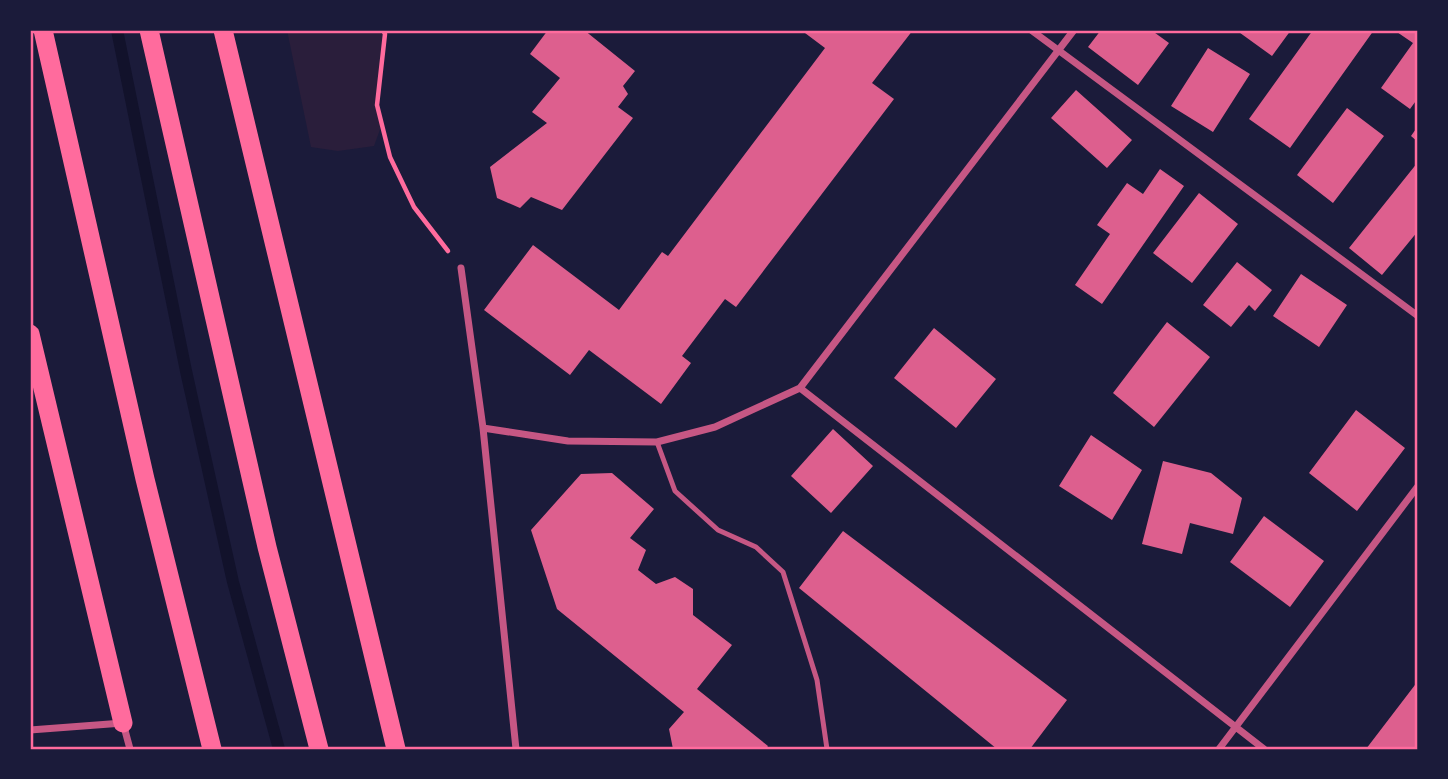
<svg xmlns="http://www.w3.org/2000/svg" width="1448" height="779" font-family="Barlow,sans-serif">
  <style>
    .green { fill: #2a1e3b }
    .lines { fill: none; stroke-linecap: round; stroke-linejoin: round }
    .stream { stroke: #12122b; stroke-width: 12 }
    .building { fill: #dd5f8e }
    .path { stroke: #ff6b9d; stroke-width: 4.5 }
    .service { stroke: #c65784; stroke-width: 5 }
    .minor { stroke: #c65784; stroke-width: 7 }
    .trunk { stroke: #ff6b9d; stroke-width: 19 }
    .neatline { fill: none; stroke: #ff6b9d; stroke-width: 2.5 }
  </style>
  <rect width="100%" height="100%" fill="#1b1b3a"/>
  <!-- green -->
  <path class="green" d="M 287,30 L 383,30 L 385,34 L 377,105 L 382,124 L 374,146 L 338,151 L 311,147 Z"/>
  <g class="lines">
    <!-- stream -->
    <path class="stream" d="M 117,30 L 186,371 L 233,582 L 279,749"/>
  </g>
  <!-- building -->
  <path class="building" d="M 548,30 L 584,30 L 635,71 L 623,86 L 628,94 L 618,107 L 633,118 L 562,210 L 531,197 L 520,208 L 497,198 L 490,167 L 547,123 L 532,112 L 560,78 L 530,54 Z
    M 801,30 L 913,30 L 872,83 L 894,99 L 736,307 L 725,299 L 682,356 L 691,363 L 661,404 L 589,350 L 570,375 L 484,310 L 533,245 L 619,310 L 662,252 L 668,256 L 825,48 Z
    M 1101,30 L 1151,30 L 1169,43 L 1138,85 L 1088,47 Z
    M 1236,30 L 1291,30 L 1272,56 Z
    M 1313,30 L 1374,30 L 1290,148 L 1249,119 Z
    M 1394,30 L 1418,30 L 1418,98 L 1410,109 L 1381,88 L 1413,43 Z
    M 1208,48 L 1250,74 L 1213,132 L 1171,106 Z
    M 1076,90 L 1132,140 L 1107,168 L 1051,118 Z
    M 1347,108 L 1384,136 L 1333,203 L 1297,175 Z
    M 1418,126 L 1418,142 L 1411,136 Z
    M 1418,162 L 1418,231 L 1382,275 L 1349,248 Z
    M 1160,169 L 1184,186 L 1102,304 L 1075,285 L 1110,234 L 1097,225 L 1127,183 L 1143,194 Z
    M 1199,193 L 1238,224 L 1192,283 L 1153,253 Z
    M 1237,262 L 1272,290 L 1255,311 L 1249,305 L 1231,327 L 1203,305 Z
    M 1301,274 L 1347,305 L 1319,347 L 1273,316 Z
    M 1167,322 L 1210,357 L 1154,427 L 1113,393 Z
    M 934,328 L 996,379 L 956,428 L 894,378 Z
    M 1356,410 L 1405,448 L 1357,511 L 1309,473 Z
    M 833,429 L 873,466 L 831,513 L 791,476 Z
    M 1091,435 L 1142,470 L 1112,520 L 1059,486 Z
    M 1163,461 L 1211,473 L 1242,498 L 1233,534 L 1190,523 L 1182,554 L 1142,544 Z
    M 612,473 L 654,509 L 630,538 L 646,550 L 638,570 L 656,584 L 675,577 L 693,589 L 693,615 L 732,645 L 697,689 L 768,746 L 766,749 L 673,749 L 669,729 L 684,712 L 557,609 L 531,530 L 581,474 Z
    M 1264,516 L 1324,561 L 1290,607 L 1230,562 Z
    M 843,531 L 1067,700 L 1030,749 L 997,749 L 799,588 Z
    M 1418,681 L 1418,749 L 1366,749 Z"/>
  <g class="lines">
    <!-- path -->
    <path class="path" d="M 383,30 L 385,34 L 377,105 L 390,157 L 414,207 L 448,251"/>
    <!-- service -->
    <path class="service" d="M 657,442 L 675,491 L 718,530 L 756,547 L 783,572 L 817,680 L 827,749"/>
    <!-- minor -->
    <path class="minor" d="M 1031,30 L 1418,316
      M 461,268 L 483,428 L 516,749
      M 800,388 L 1264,749
      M 483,428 L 568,441 L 657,442 L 715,427 L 800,388 L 1074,30
      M 30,730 L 123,723 L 130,749
      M 1219,749 L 1418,486"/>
    <!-- trunk -->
    <path class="trunk" d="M 43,30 L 145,479 L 212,749
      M 149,30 L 267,547 L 319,749
      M 223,30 L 396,749
      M 30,334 L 123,723"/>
  </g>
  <!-- border -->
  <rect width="1448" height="779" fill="none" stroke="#1b1b3a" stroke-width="63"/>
  <rect x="32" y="32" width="1384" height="716" class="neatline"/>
</svg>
